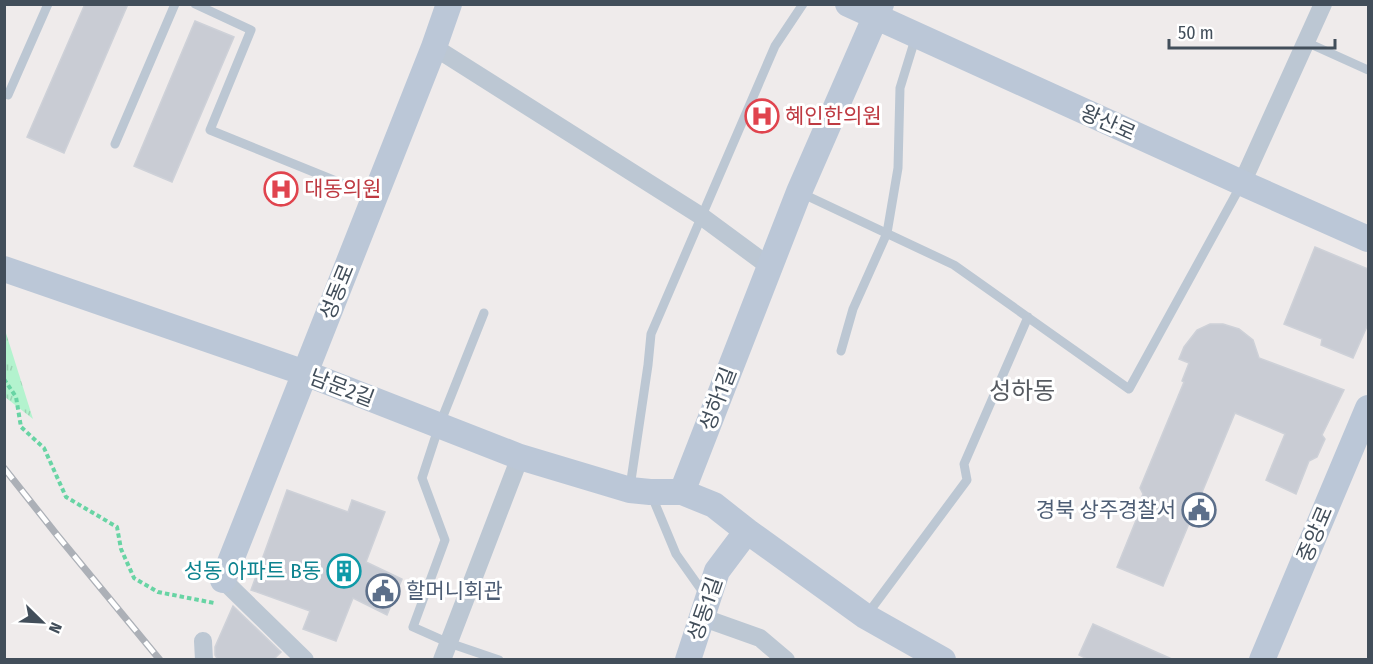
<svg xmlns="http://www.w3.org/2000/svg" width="1373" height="664" font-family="'Fira Sans Condensed','Noto Sans KR',sans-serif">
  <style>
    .park { fill: url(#park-tufts) }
    .building { fill: #c9ccd4; stroke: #ced1d8; stroke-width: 1.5 }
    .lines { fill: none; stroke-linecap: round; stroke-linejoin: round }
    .path { stroke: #68d4a4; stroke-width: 4; stroke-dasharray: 4.5 3; stroke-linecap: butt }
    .lane { stroke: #bcc7d3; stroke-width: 9 }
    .street { stroke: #bcc7d3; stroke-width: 18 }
    .secondary { stroke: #bbc7d7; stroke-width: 26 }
    .rail-casing { stroke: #acb0b7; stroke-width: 7 }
    .rail { stroke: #fff; stroke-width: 4.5; stroke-dasharray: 14; stroke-linecap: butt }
    .labels { text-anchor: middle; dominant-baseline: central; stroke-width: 6; stroke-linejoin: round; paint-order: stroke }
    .health-label { font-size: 21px; fill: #be3a42; stroke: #fff; text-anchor: start }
    .street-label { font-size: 21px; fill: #424e5a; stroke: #fff }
    .service-label { font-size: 21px; fill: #4e5e75; stroke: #fff; text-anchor: end }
    .culture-label { font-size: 21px; fill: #0d838f; stroke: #fff; text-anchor: end }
    .quarter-label { font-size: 24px; fill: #575b61; stroke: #fff }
  </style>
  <defs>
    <pattern id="park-tufts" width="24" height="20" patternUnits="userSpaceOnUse" patternTransform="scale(1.5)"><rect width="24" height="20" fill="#b3f3ce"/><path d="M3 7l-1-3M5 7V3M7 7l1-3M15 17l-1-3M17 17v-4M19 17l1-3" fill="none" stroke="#9bd2b3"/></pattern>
  </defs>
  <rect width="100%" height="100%" fill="#efebeb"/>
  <!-- park -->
  <path class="park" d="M 4,330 L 5,330 L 33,419 L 5,397 Z"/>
  <!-- building -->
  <path class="building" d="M 85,4 L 128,4 L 64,153 L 27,137 Z
    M 195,21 L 234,37 L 172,182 L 134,166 Z
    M 1315,247 L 1368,269 L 1368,324 L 1353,358 L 1321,345 L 1322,339 L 1284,324 Z
    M 1210,324 L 1223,324 L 1239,329 L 1253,340 L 1259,358 L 1344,390 L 1322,435 L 1325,439 L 1317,457 L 1309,461 L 1296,494 L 1266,480 L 1285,434 L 1235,413 L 1163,586 L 1117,567 L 1139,513 L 1135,512 L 1143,494 L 1140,488 L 1184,382 L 1182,381 L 1189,363 L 1179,359 L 1184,347 L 1197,330 Z
    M 287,490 L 348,512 L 352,500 L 385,512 L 366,562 L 402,579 L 387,615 L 353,598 L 336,641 L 303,629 L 310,611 L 251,590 Z
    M 233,606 L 281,652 L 273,660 L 218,660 L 215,655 L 215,647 Z
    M 1093,624 L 1174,660 L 1089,660 L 1079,655 Z"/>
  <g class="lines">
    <!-- path -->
    <path class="path" d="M 4,379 L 16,397 L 21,427 L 44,448 L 66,497 L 117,527 L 121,549 L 134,578 L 158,592 L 214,603"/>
    <!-- lane -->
    <path class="lane" d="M 195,4 L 251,30 L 210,130 L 373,196
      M 1306,42 L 1368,70
      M 8,95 L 48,4
      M 115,144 L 175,4
      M 801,193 L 954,265 L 1129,389 L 1241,185
      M 484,313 L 439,426 L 422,478 L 445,540 L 413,627 L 449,643 L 499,660
      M 841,351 L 853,309 L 887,233 L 898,168 L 900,88 L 916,36
      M 630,487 L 648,365 L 651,334 L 775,46 L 803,4
      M 651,494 L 676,554 L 705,595
      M 866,616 L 967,480 L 964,464 L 1028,317"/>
    <!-- street -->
    <path class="street" d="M 434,47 L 701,216 L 770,267
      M 1242,183 L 1323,4
      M 223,580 L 305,660
      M 701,617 L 760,638 L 786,660
      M 203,641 L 204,660
      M 442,660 L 520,457"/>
    <!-- secondary -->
    <path class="secondary" d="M 848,4 L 1242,183 L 1368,239
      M 4,269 L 305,373 L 520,457 L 630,490 L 650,492 L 682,492 L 714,505 L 747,531 L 865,616 L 943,660
      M 682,492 L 799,192 L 881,4
      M 223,580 L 434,47 L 449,4
      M 688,660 L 717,571 L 747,531
      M 1262,660 L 1368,408"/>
    <!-- rail casing -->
    <g class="rail-casing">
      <path id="rail" d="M 4,468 L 57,535 L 160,660"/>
    </g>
    <!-- rail -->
    <use href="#rail" class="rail"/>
  </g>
  <!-- icons -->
  <defs>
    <g id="hospital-ring" transform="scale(1.725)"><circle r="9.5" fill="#fff" stroke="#e0444e" stroke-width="1.5"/><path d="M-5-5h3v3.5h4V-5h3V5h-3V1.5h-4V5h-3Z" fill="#e0444e"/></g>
    <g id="civic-ring" transform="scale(1.725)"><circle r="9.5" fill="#fff" stroke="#5c6f8a" stroke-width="1.5"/><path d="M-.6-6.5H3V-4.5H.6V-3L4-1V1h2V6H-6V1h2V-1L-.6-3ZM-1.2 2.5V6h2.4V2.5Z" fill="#5c6f8a"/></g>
    <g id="building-ring" transform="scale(1.725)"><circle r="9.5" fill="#fff" stroke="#0f9aa8" stroke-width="1.5"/><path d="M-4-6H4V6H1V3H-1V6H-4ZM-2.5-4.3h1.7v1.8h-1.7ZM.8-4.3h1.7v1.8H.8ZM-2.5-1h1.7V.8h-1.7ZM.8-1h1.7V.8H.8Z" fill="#0f9aa8"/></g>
  </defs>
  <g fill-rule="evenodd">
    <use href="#hospital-ring" x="762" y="116"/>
    <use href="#hospital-ring" x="281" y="189"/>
    <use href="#civic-ring" x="1199" y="510"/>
    <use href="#building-ring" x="344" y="571"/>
    <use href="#civic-ring" x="383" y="591"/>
  </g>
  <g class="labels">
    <!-- health labels -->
    <g class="health-label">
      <text x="785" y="116">혜인한의원</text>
      <text x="304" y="189">대동의원</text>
    </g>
    <!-- street labels -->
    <g class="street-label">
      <text transform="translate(1108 123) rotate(24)">왕산로</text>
      <text transform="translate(337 292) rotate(-68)">성동로</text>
      <text transform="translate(342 388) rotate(21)">남문2길</text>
      <text transform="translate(718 399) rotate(-69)">성하1길</text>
      <text transform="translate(1315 534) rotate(-67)">중앙로</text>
      <text transform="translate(705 609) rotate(-71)">성동1길</text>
    </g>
    <!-- service labels -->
    <g class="service-label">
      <text x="1176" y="510">경북 상주경찰서</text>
      <text x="406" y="591" text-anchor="start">할머니회관</text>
    </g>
    <!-- culture labels -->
    <g class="culture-label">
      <text x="321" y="571">성동 아파트 B동</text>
    </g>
    <!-- quarter labels -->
    <g class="quarter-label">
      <text x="1022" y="391">성하동</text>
    </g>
  </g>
  <!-- border -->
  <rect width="1373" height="664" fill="none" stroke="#424e5a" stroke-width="12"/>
  <!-- north arrow -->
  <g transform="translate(42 622) rotate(114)" stroke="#ffffff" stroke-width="4.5" paint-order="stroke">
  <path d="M0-4.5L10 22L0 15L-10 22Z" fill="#424e5a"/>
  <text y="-9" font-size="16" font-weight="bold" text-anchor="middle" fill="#424e5a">N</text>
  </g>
  <!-- scale -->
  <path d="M1169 39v9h166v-9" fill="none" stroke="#424e5a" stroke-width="3"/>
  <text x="1178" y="39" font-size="18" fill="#424e5a" stroke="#ffffff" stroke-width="4.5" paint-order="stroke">50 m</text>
</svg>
